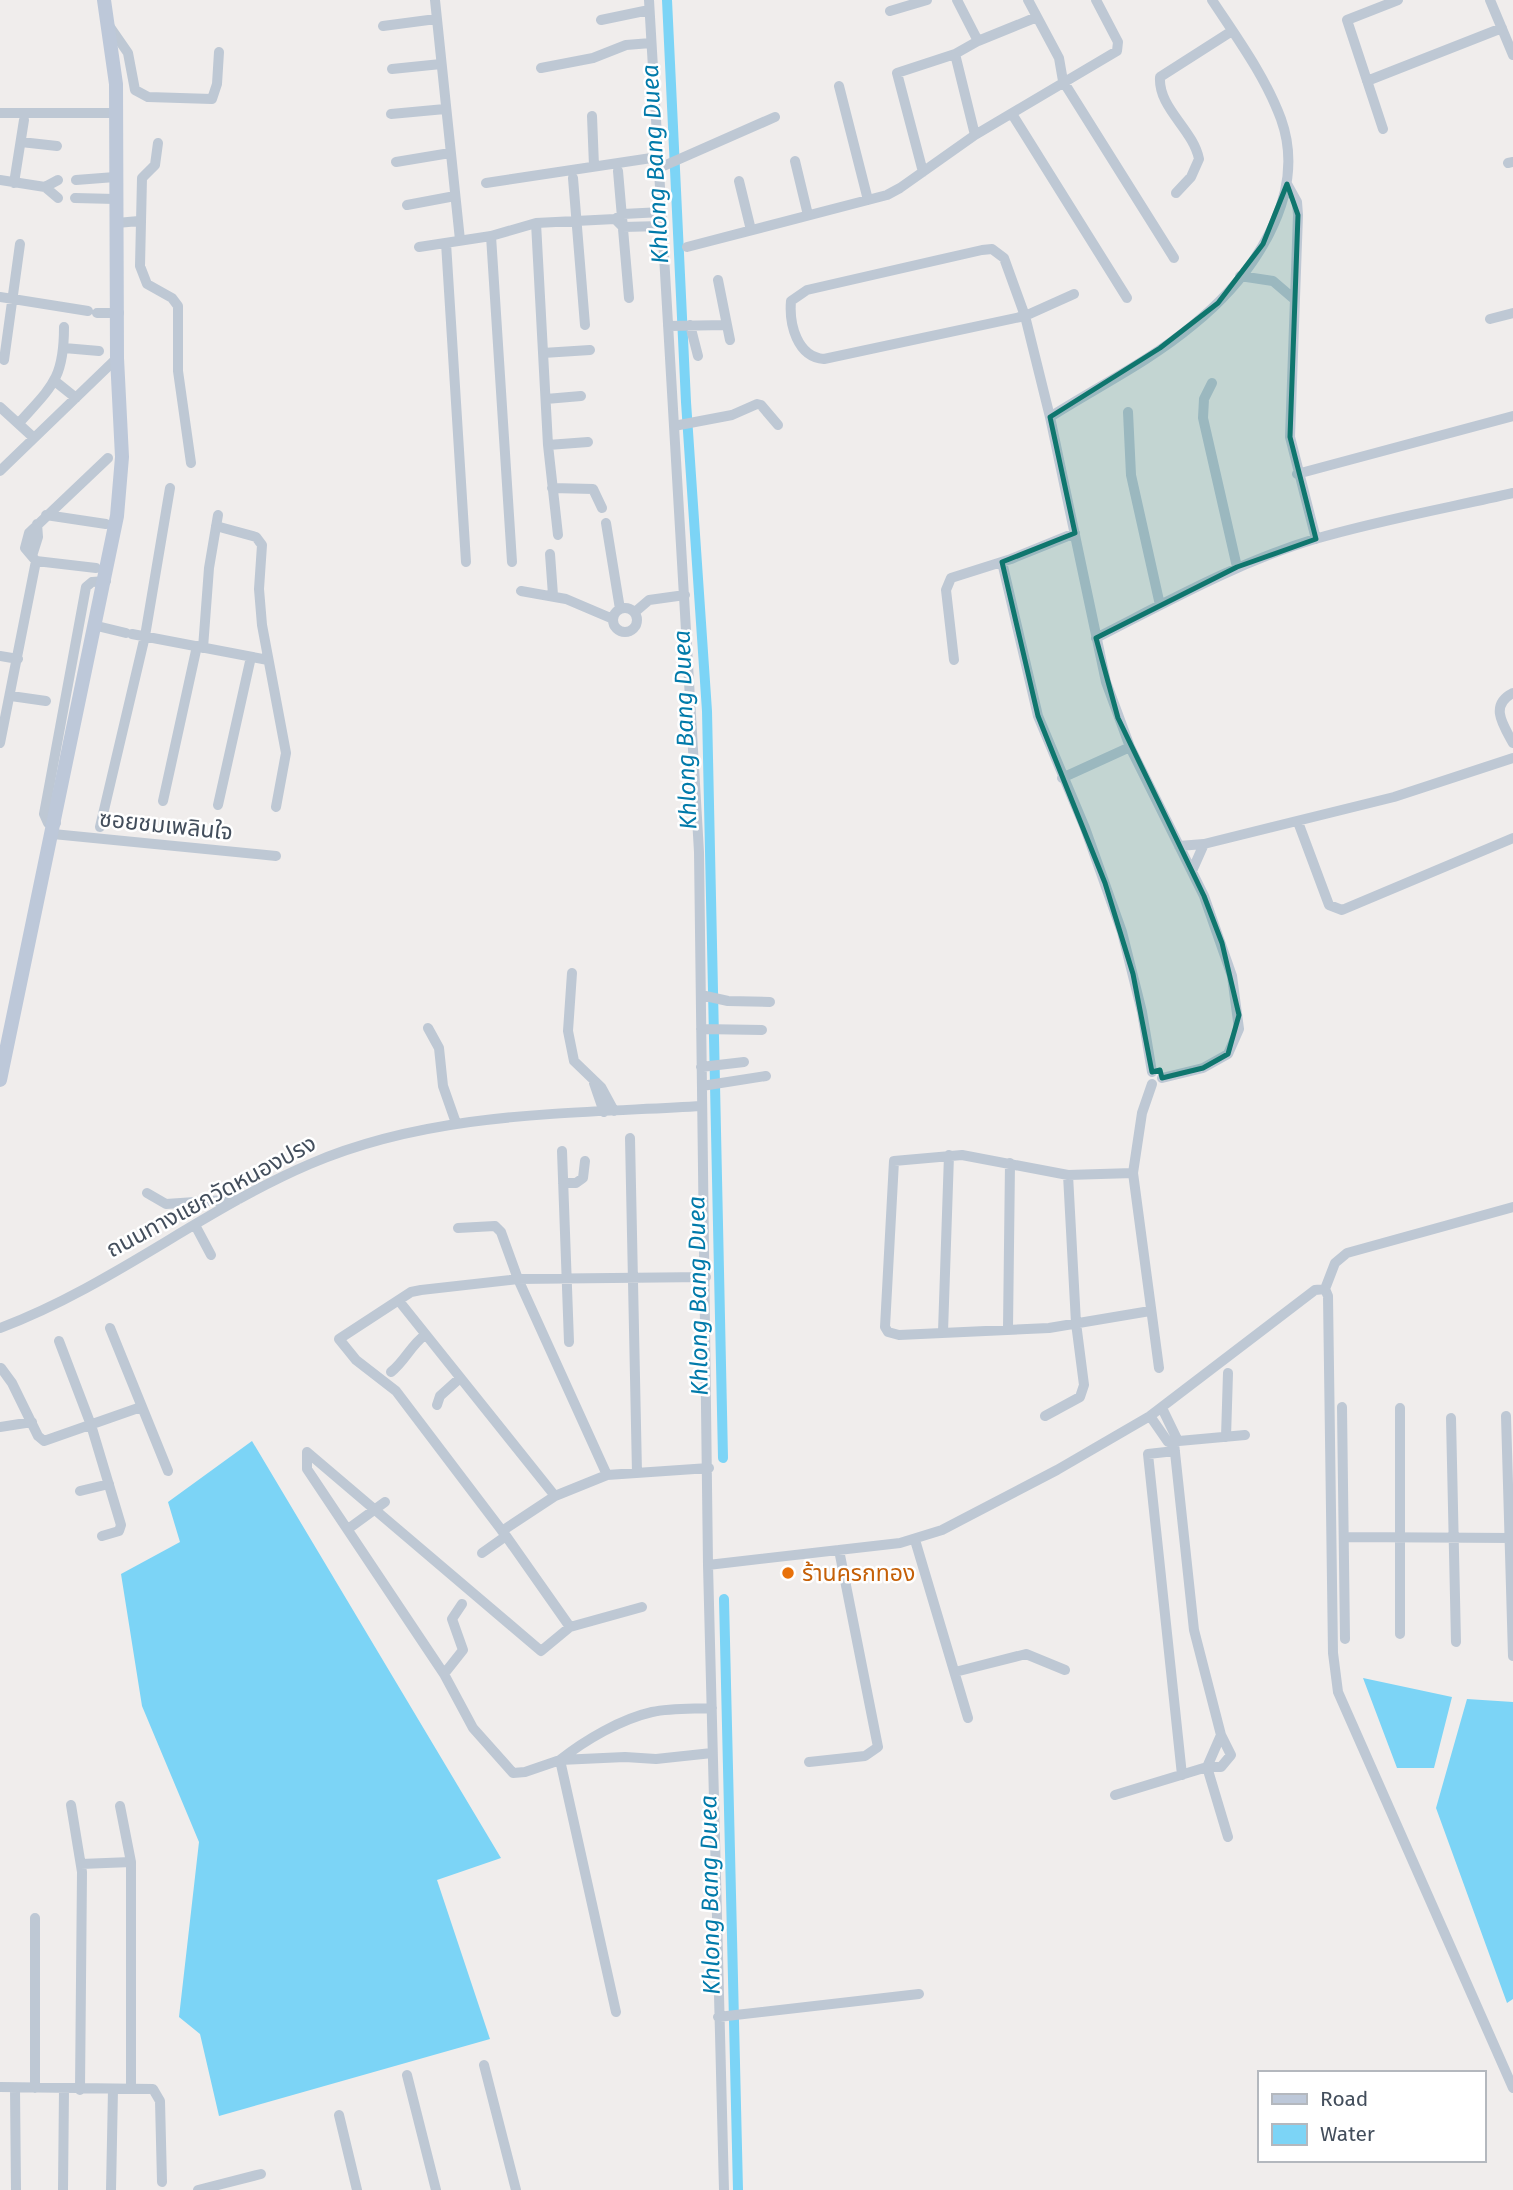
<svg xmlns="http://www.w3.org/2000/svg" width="1513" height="2190" font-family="'Fira Sans','Noto Sans Thai',sans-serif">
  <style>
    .water { fill: #7cd4f6 }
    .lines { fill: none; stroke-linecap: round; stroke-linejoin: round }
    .canal { stroke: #7cd4f6; stroke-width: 10 }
    .street { stroke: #bec8d4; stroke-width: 10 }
    .secondary { stroke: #bdc8d9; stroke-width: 14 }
    .marked { fill: #0f766e; fill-opacity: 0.2; stroke: #0f766e; stroke-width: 5; stroke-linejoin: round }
    .food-dot { fill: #e8710a; stroke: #fff; stroke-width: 2.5 }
    .labels { text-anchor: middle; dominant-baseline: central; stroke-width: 5; stroke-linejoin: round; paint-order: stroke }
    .street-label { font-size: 23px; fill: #434e5c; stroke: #fff }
    .food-label { font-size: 23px; fill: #c56008; stroke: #fff; text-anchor: start }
    .water-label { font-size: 24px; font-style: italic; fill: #017aaa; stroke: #fff }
  </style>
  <rect width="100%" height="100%" fill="#f0edec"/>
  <!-- water -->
  <path class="water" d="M 252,1441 L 501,1858 L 437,1880 L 490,2039 L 219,2116 L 200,2034 L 179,2017 L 199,1842 L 142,1706 L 121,1574 L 180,1542 L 168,1502 Z
    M 1363,1678 L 1452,1697 L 1434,1768 L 1397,1768 Z
    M 1467,1699 L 1513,1702 L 1513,1999 L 1507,2003 L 1436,1808 Z"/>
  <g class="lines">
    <!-- canal -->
    <path class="canal" d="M 667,0 L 686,402 L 707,711 L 723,1458
      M 724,1599 L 738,2190"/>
    <!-- street -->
    <path class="street" d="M 435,0 L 460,240
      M 649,0 L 699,852 L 708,1565 L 724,2190
      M 957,0 L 978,41 L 955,54 L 975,135
      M 1028,0 L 1059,58 L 1063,81 L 1174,258
      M 1490,0 L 1513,55
      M 890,11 L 927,0
      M 601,20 L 649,10
      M 383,26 L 436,19
      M 110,27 L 128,53 L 135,90 L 148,97 L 212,99 L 217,84 L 219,52
      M 978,41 L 1037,17
      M 541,68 L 593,58 L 626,45 L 651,43
      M 392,69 L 441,64
      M 1367,81 L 1502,28
      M 839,86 L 868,200
      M 0,113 L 116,113
      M 391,114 L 445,109
      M 1012,114 L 1127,298
      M 592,116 L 594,166
      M 1383,129 L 1347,20 L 1398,0
      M 21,142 L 57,146
      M 158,143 L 155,165 L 142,178 L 140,266 L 147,284 L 172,298 L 178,306 L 178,371 L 191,463
      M 795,161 L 808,215
      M 396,162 L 450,153
      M 1508,163 L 1513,162
      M 659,168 L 775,117
      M 618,171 L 629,298
      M 923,172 L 897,73 L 955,54
      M 573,178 L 585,325
      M 0,180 L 45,187 L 58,198
      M 76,180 L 115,177
      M 739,181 L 751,230
      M 14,183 L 24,120
      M 486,183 L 658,157
      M 1287,184 L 1297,202 L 1298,215 L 1290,437 L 1316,539
      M 45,187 L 58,180
      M 1176,193 L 1191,177 L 1199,159 C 1193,129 1158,108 1160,77 L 1232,31
      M 75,198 L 115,199
      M 407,205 L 455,196
      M 662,212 L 623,214 L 615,219 L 623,227 L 662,226
      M 117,223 L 139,221
      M 536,223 L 548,445 L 558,535
      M 491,236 L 512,562
      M 446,243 L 466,562
      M 419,247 L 491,236 L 536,223 L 615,219
      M 687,247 L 887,195 L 900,188 L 975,135 L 1117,51 L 1118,42 L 1096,0
      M 1240,276 L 1273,281 L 1294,299
      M 718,280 L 727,325
      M 1074,294 L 1025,316 L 824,359 C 797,357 789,324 791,301 L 807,290 L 982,250 L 992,249 L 1004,258 L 1025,316 L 1050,417 L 1106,682 L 1130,747 L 1204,896 L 1232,976 L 1239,1029 L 1228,1054 L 1203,1068 L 1162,1078
      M 0,297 L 88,311
      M 97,313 L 119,313
      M 1490,319 L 1513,313
      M 690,325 L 698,356
      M 668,326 L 727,325 L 730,340
      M 64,348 L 99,351
      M 543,353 L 590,350
      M 4,360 L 20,244
      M 56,382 L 76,398
      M 1212,383 L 1204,399 L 1203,418 L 1237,567
      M 546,399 L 581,396
      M 0,407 L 34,438
      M 1128,412 L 1131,475 L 1160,605
      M 1050,417 C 1097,387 1150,361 1193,325 C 1251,278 1309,197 1281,119 C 1265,76 1237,38 1212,0
      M 19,423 C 52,386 64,379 64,327
      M 674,426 L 732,415 L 757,404 L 761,405 L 778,425
      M 548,445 L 588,442
      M 0,471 L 117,358
      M 1297,474 L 1513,416
      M 552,488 L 593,489 L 602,508
      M 46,515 L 106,524
      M 606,523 L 620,609
      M 216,526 L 256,537 L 262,545 L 259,589 L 262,625 L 286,753 L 276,807
      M 550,554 L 553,595
      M 32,556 L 38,537 L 37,524
      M 36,561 L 25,548 L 29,533 L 108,458
      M 1002,562 L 1038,716 L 1085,828 L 1122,932 L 1142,1012 L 1152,1072
      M 521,591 L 566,599 L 613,619
      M613 620a12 12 0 1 1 24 0a12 12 0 1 1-24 0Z
      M 635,612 L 649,600 L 685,595
      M 97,626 L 126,633
      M 132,634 L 268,660
      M 1096,638 C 1167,602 1238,562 1315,539 C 1380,520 1447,508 1513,493
      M 203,648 L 209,568 L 218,515
      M 0,656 L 18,659
      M 954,660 L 946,590 L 951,578 L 1011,559 L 1075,533
      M 1513,693 C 1489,705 1503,725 1513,743
      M 11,696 L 46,701
      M 0,743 L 36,561 L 96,568
      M 1062,778 L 1130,747
      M 163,801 L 197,646
      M 218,805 L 251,657
      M 1298,822 L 1329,905 L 1342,910 L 1513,838
      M 56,823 L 48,823 L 44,814 L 86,587 L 92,582 L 106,581
      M 100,827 L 145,636 L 170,488
      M 53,834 L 276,856
      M 1179,846 L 1204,844 L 1394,797 L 1513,758
      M 1192,871 L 1204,844
      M 572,973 L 568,1031 L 574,1061 L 601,1087 L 614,1111
      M 701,995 L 728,1001 L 770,1002
      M 428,1028 L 439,1048 L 443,1086 L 456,1123
      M 701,1029 L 762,1030
      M 701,1067 L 744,1062
      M 594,1083 L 604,1112
      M 1152,1084 L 1142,1113 L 1133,1173 L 1159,1368
      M 702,1086 L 766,1076
      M 630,1138 L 637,1473
      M 562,1151 L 569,1342
      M 1133,1173 L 1068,1175 L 962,1155 L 894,1161 L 885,1327 L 888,1332 L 899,1335 L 1049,1328 L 1150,1311
      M 563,1183 L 576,1183 L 583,1178 L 585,1161
      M 147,1193 L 166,1204 L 239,1199
      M 195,1225 L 211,1255
      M 458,1228 L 495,1226 L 501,1232 L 518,1279 L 607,1475
      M 1325,1289 L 1335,1263 L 1347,1253 L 1513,1207
      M 399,1301 L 555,1496
      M 0,1328 C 110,1287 202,1210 310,1164 C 433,1111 570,1114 702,1106
      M 110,1328 L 168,1471
      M 1008,1329 L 1010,1163
      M 943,1332 L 949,1155
      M 59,1341 L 91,1425 L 121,1525 L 119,1531 L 102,1536
      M 1,1368 L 12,1383 L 38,1436 L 44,1441 L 141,1407
      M 391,1372 C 405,1361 411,1345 425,1335
      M 437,1405 L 440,1396 L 460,1378
      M 1342,1407 L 1345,1639
      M 1400,1408 L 1400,1634
      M 1045,1416 L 1080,1397 L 1084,1385 L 1076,1323 L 1068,1175
      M 1150,1416 L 1168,1442 L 1245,1435
      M 1506,1416 L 1513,1656
      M 1451,1418 L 1456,1642
      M 0,1427 L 32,1422
      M 1226,1437 L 1228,1373
      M 1175,1451 L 1148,1454 L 1182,1775
      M 80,1491 L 109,1484
      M 348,1529 L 385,1502
      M 502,1531 L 555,1496 L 607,1475 L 709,1468
      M 1344,1537 L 1513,1538
      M 915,1540 L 968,1718
      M 482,1553 L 506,1536
      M 708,1565 L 900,1543 L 942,1530 L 1057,1470 L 1150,1416 L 1315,1290 L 1325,1289 L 1328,1296 L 1333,1653 L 1338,1692 L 1513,2088
      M 642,1607 L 570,1627 L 541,1651 L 307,1452 L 307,1469 L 444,1674 L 473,1728 L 513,1773 L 525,1772 L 560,1760 L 625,1757 L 656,1759 L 712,1753
      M 570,1627 L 506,1536 L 396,1391 L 356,1360 L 339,1339 L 411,1292 L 421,1290 L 518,1279 L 706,1277
      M 955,1672 L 1026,1654 L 1065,1670
      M 444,1674 L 463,1650 L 452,1619 L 462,1604
      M 809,1762 L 865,1756 L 878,1747 L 839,1550
      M 1207,1767 L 1228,1837
      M 1207,1767 L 1221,1735
      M 1115,1795 L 1207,1767 L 1221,1767 L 1231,1755 L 1221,1735 L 1194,1630 L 1174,1443 L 1176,1437 L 1162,1408
      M 71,1805 L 82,1872 L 80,2090
      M 120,1806 L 131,1862 L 131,2088
      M 81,1864 L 131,1862
      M 35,1918 L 35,2088
      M 616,2012 L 560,1760 C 585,1740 621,1719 652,1712 C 671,1708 692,1709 712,1708
      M 718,2017 L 919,1994
      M 484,2065 L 516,2190
      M 407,2075 L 436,2190
      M 0,2087 L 153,2089 L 160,2101 L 162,2182
      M 15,2088 L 16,2190
      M 339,2115 L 357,2190
      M 63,2190 L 64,2089
      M 111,2190 L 113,2089
      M 198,2190 L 261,2174"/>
    <!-- secondary -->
    <path class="secondary" d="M 0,1080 L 117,516 L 122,457 L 117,358 L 116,84 L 104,0"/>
  </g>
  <!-- marked area -->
  <path class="marked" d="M 1287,184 L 1298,215 L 1290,437 L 1316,539 L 1237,567 L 1096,638 L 1118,718 L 1204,896 L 1222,943 L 1239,1015 L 1228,1054 L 1203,1068 L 1162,1078 L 1160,1070 L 1152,1072 L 1133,974 L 1105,883 L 1038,716 L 1002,562 L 1075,533 L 1050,417 L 1160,348 L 1218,303 L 1263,244 Z"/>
  <!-- markers -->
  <circle class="food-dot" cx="788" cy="1573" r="7"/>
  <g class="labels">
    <!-- street labels -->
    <g class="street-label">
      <text transform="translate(166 825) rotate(6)">ซอยชมเพลินใจ</text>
      <text transform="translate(211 1196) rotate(-28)">ถนนทางแยกวัดหนองปรง</text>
    </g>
    <!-- food labels -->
    <g class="food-label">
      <text x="802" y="1573">ร้านครกทอง</text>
    </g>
    <!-- water labels -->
    <g class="water-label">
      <text transform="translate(655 164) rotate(-93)">Khlong Bang Duea</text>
      <text transform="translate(685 730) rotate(-92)">Khlong Bang Duea</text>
      <text transform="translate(698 1296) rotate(-91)">Khlong Bang Duea</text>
      <text transform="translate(710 1895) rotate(-91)">Khlong Bang Duea</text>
    </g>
  </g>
  <!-- legend -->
  <rect x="1258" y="2071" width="228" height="91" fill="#ffffff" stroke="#b4b8be" stroke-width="2"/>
  <rect x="1272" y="2094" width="35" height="10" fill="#bdc8d9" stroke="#b4b8be" stroke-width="2"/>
  <text x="1320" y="2106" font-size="21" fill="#434e5c">Road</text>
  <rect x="1272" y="2124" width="35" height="21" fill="#7cd4f6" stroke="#b4b8be" stroke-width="2"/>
  <text x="1320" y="2141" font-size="21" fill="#434e5c">Water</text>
</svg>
